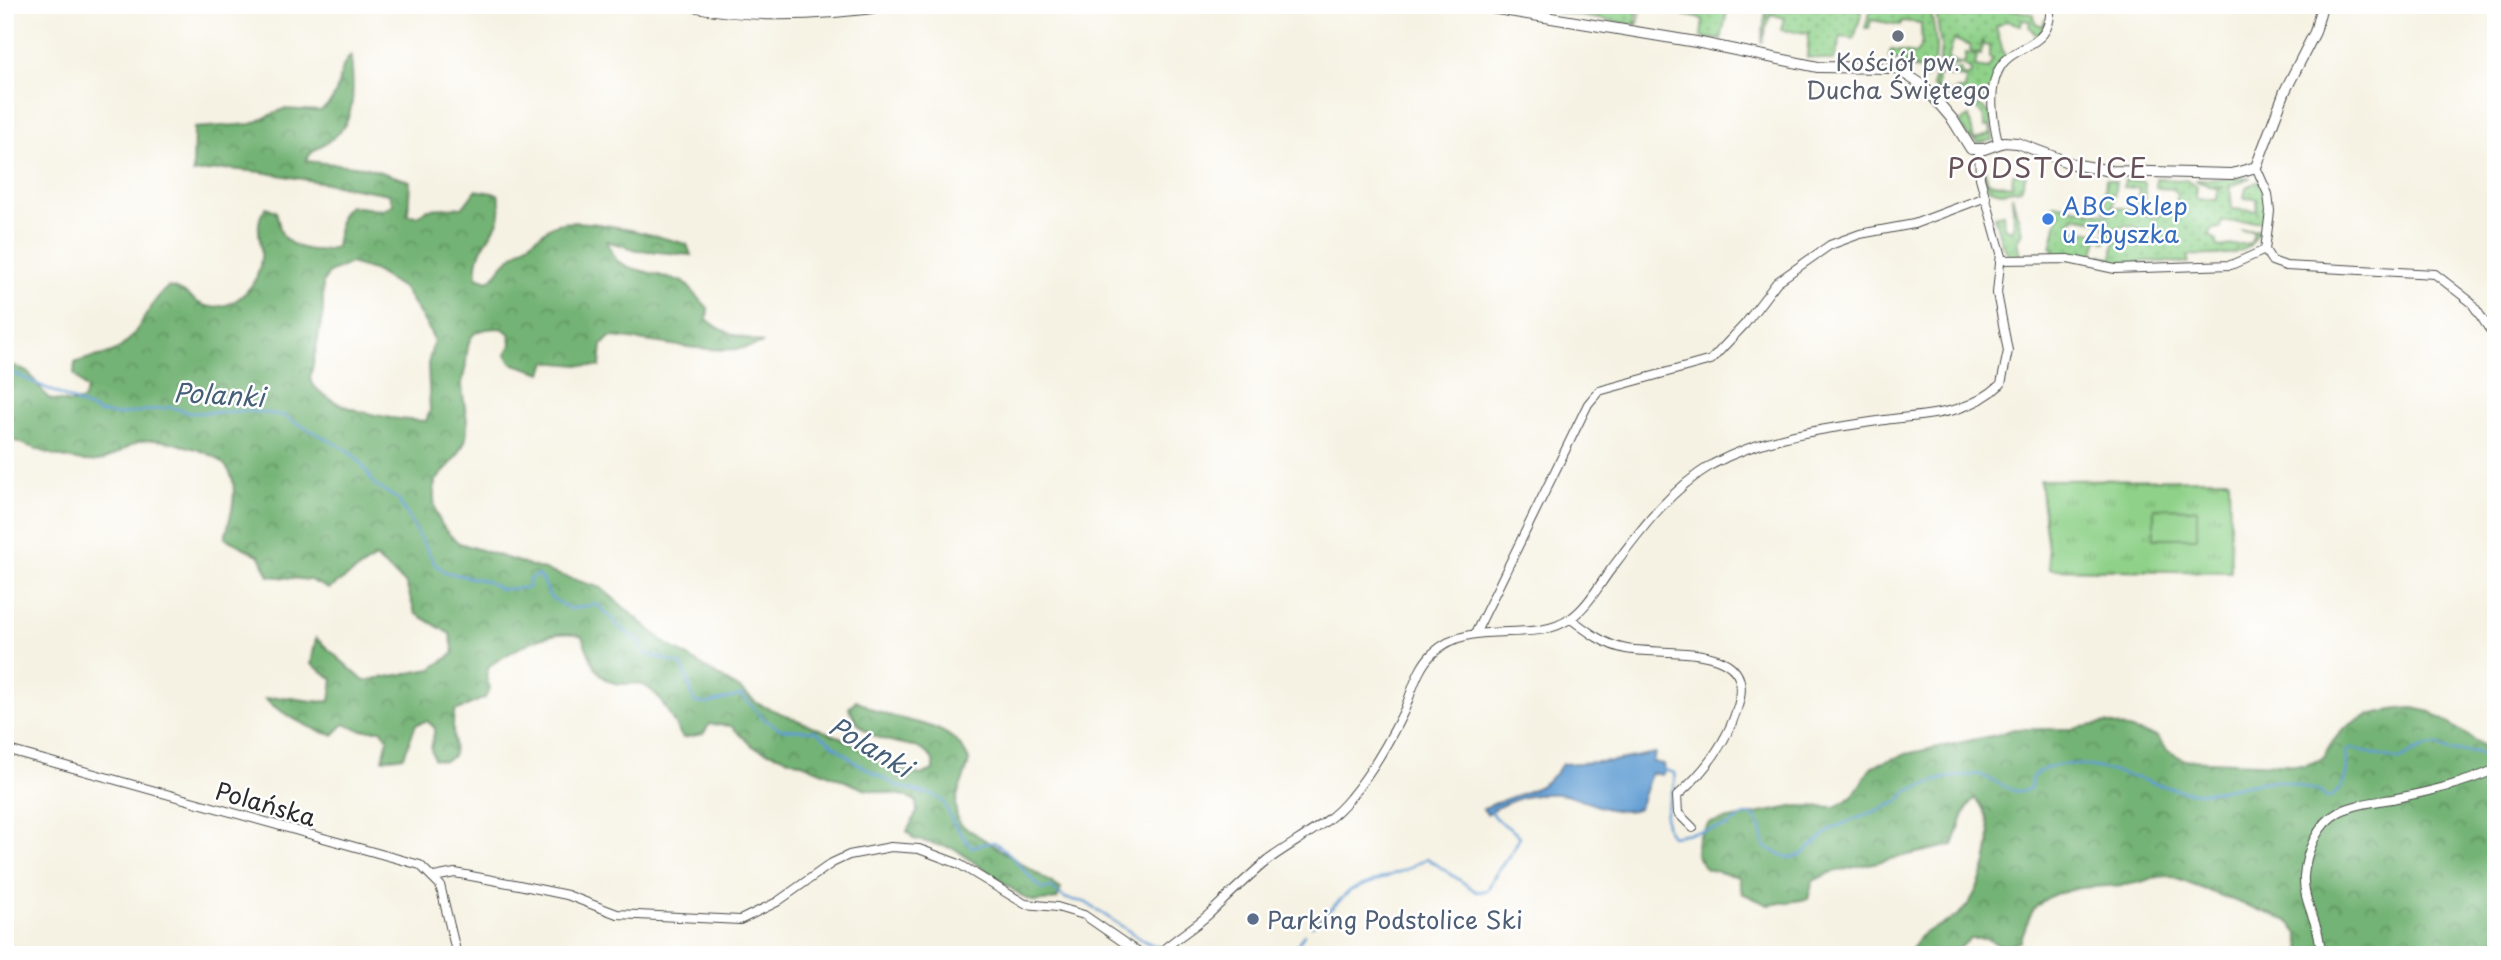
<svg xmlns="http://www.w3.org/2000/svg" width="2501" height="960" font-family="'Playpen Sans',sans-serif">
  <style>
    .grass { fill: url(#grass-dots); stroke: #5d7e5a; stroke-width: 2 }
    .forest { fill: url(#forest-crowns); stroke: #4f6f50; stroke-width: 2; fill-rule: evenodd }
    .park { fill: url(#park-tufts); stroke: #5d7e5a; stroke-width: 2 }
    .garden { fill: #8fd189; stroke: #5d7e5a; stroke-width: 2 }
    .water { fill: #629ed3; stroke: #46647f; stroke-width: 2 }
    .lines { fill: none; stroke-linecap: round; stroke-linejoin: round }
    .stream { stroke: #629ed3; stroke-width: 2.5 }
    .minor-casing { stroke: #494947; stroke-width: 10 }
    .tertiary-casing { stroke: #494947; stroke-width: 12 }
    .minor { stroke: #fff; stroke-width: 8 }
    .tertiary { stroke: #fff; stroke-width: 10 }
    .worship-dot { fill: #6b7280; stroke: #fff; stroke-width: 2.5 }
    .shop-dot { fill: #3f7fe0; stroke: #fff; stroke-width: 2.5 }
    .service-dot { fill: #5c6f8a; stroke: #fff; stroke-width: 2.5 }
    .labels { text-anchor: middle; dominant-baseline: central; stroke-width: 5; stroke-linejoin: round; paint-order: stroke }
    .worship-label { font-size: 24px; fill: #5b616d; stroke: #fff }
    .shop-label { font-size: 24px; fill: #366cbe; stroke: #fff; text-anchor: start }
    .street-label { font-size: 24px; fill: #2b2b2b; stroke: #fff }
    .service-label { font-size: 24px; fill: #4e5e75; stroke: #fff; text-anchor: start }
    .water-label { font-size: 26px; font-style: italic; fill: #445f77; stroke: #fff }
    .quarter-label { font-size: 28px; letter-spacing: 2px; fill: #67535a; stroke: #fff }
  </style>
  <defs>
    <pattern id="grass-dots" width="8" height="8" patternUnits="userSpaceOnUse" patternTransform="scale(1.75)"><rect width="8" height="8" fill="#8fd189"/><path d="M2 2h.1M6 6h.1" fill="none" stroke="#75aa70" stroke-width="1.8" stroke-linecap="round"/></pattern>
    <pattern id="forest-crowns" width="20" height="18" patternUnits="userSpaceOnUse" patternTransform="scale(1.75)"><rect width="20" height="18" fill="#73b375"/><path d="M2 6a3 3 0 1 1 6 0M12 15a3 3 0 1 1 6 0" fill="none" stroke="#5f9260"/></pattern>
    <pattern id="park-tufts" width="24" height="20" patternUnits="userSpaceOnUse" patternTransform="scale(1.75)"><rect width="24" height="20" fill="#8fd189"/><path d="M3 7l-1-3M5 7V3M7 7l1-3M15 17l-1-3M17 17v-4M19 17l1-3" fill="none" stroke="#75aa70"/></pattern>
  </defs>
  <rect width="100%" height="100%" fill="#fff"/>
  <filter id="ink" filterUnits="userSpaceOnUse"><feTurbulence type="fractalNoise" baseFrequency=".0143" numOctaves="2"/><feDisplacementMap in="SourceGraphic" scale="14" xChannelSelector="R" yChannelSelector="G"/><feConvolveMatrix kernelMatrix="1 2 1 2 8 2 1 2 1" color-interpolation-filters="sRGB"/></filter>
  <filter id="wash" filterUnits="userSpaceOnUse"><feTurbulence type="fractalNoise" baseFrequency=".00686" numOctaves="4" result="noise"/><feDisplacementMap in="SourceGraphic" scale="28" xChannelSelector="R" yChannelSelector="G"/><feGaussianBlur stdDeviation="1.57" result="paint"/><feColorMatrix in="noise" values="0 0 0 0 0 0 0 0 0 0 0 0 0 0 0 0 0 1.4 0 .05"/><feComposite in="paint" operator="in"/></filter>
  <g filter="url(#wash)">
    <rect width="100%" height="100%" fill="#f6f2e3"/>
    <!-- grass -->
    <path class="grass" d="M 1556,5 L 1608,9 L 1609,5 L 1638,5 L 1635,22 L 1638,23 L 1642,5 L 1638,23 L 1636,25 L 1555,12 Z
      M 1665,5 L 1724,6 L 1727,11 L 1721,40 L 1701,37 L 1703,19 L 1683,15 L 1684,10 Z
      M 1767,5 L 1864,5 L 1854,39 L 1841,37 L 1834,61 L 1807,57 L 1809,33 L 1781,30 L 1784,18 L 1771,14 L 1761,43 Z
      M 1872,5 L 1930,5 C 1933,29 1944,59 1926,79 L 1922,71 L 1889,57 L 1891,50 L 1915,54 C 1926,44 1920,35 1921,23 L 1902,21 L 1900,25 L 1871,20 L 1869,28 L 1865,28 Z
      M 1935,5 L 1979,5 L 1985,9 L 1986,5 L 2034,14 L 2035,23 L 2043,26 L 2045,20 L 2047,21 L 2038,37 L 2029,27 L 2030,21 L 2022,20 L 2021,25 L 2006,21 L 1996,27 L 2005,58 L 1989,103 L 1968,97 L 1953,99 L 1955,90 L 1965,90 L 1966,78 L 1938,75 L 1937,88 L 1950,93 L 1950,100 L 1944,100 L 1932,86 L 1935,76 L 1960,69 L 1962,75 L 1970,76 L 1971,70 L 1964,66 L 1966,53 L 1977,56 L 1975,67 L 1988,69 L 1993,59 L 1989,58 L 1989,46 L 1983,45 L 1982,40 L 1981,55 L 1970,51 L 1971,45 L 1954,40 L 1948,59 L 1962,64 L 1939,69 L 1941,47 Z
      M 1972,105 L 1979,105 L 1990,113 L 1993,140 L 1978,143 L 1968,137 L 1960,122 L 1969,117 L 1974,140 L 1991,134 L 1990,126 L 1985,127 L 1983,115 Z
      M 1984,167 L 1988,182 L 2012,186 L 2013,174 L 2026,173 L 2021,189 L 2001,192 L 1989,189 L 1984,179 Z
      M 2251,178 L 2230,186 L 2232,209 L 2257,211 L 2257,199 L 2244,198 L 2246,187 L 2259,181 L 2263,185 L 2266,210 L 2264,221 L 2222,222 L 2221,228 L 2212,229 L 2209,236 L 2216,239 L 2218,247 L 2251,243 L 2254,232 L 2240,230 L 2259,230 C 2250,260 2215,255 2188,255 L 2188,263 L 2146,261 L 2114,265 L 2099,262 L 2101,255 L 2112,259 L 2115,238 L 2107,236 L 2106,242 L 2103,241 L 2106,232 L 2120,233 L 2121,242 L 2141,245 L 2147,232 L 2130,225 L 2106,230 L 2103,222 L 2073,217 L 2071,229 L 2100,233 L 2092,258 L 2011,257 L 2002,244 L 1994,216 L 2003,214 L 2004,227 L 2011,230 L 2014,224 L 2012,196 L 2022,232 L 2017,241 L 2020,256 L 2033,256 L 2033,253 L 2053,254 L 2055,249 L 2051,248 L 2059,212 L 2052,210 L 2054,204 L 2110,215 L 2111,212 L 2104,211 L 2106,179 L 2116,181 L 2113,207 L 2137,210 L 2139,188 L 2123,187 L 2125,180 L 2145,182 L 2144,216 L 2158,217 L 2161,208 L 2176,208 L 2177,194 L 2173,189 L 2156,188 L 2156,179 L 2186,180 L 2197,186 L 2196,199 L 2217,200 L 2218,189 L 2224,187 L 2214,188 L 2195,180 Z"/>
    <!-- forest -->
    <path class="forest" d="M 351,55 C 353,82 358,119 334,137 C 323,146 312,148 306,161 L 364,167 L 410,181 L 408,215 L 418,216 L 428,209 L 463,207 L 476,190 L 498,194 C 510,233 473,236 477,277 L 488,281 C 498,275 498,269 506,262 C 516,252 537,237 549,228 C 573,211 658,237 687,244 L 691,255 L 637,250 L 606,241 L 617,261 L 628,267 L 684,282 L 708,308 L 707,319 C 723,334 741,337 762,343 C 724,360 653,339 610,337 L 602,345 L 600,367 L 546,362 L 542,373 L 511,363 L 506,354 L 511,345 L 510,334 L 502,328 C 471,329 469,333 466,362 C 466,369 463,376 462,383 C 462,402 470,418 466,438 C 461,455 446,469 435,482 C 431,508 438,527 459,543 L 601,588 L 667,644 L 740,689 L 758,704 L 846,740 L 887,766 L 921,775 L 933,770 L 933,760 C 911,731 871,757 849,708 L 856,700 C 865,704 872,710 881,713 C 913,724 954,723 969,760 C 965,783 948,801 960,824 L 1061,889 L 1057,899 L 1035,902 L 1025,898 L 955,849 L 914,839 L 907,831 L 917,812 L 916,801 L 906,796 L 864,789 L 804,764 L 754,747 L 731,726 L 710,724 L 703,734 L 683,738 C 672,722 664,698 648,688 C 639,681 632,684 622,684 C 596,684 590,655 582,636 C 551,626 515,649 489,666 L 486,677 L 490,688 L 485,698 L 455,711 C 450,726 456,740 453,756 L 444,761 L 434,759 L 431,749 L 435,728 L 427,721 L 416,724 L 404,756 L 383,759 L 388,739 L 382,730 L 361,730 L 344,724 L 333,735 C 315,732 279,712 265,699 C 294,693 301,704 330,701 L 333,679 L 311,664 L 316,638 L 364,681 L 431,669 L 454,653 L 450,634 L 415,613 L 406,584 L 375,558 L 329,589 L 310,580 L 269,576 L 260,556 L 225,538 C 237,492 246,462 189,447 C 173,443 159,438 142,441 C 127,444 114,459 98,461 C 69,464 32,447 5,437 L 5,361 L 29,373 L 49,399 L 72,403 L 83,400 L 87,390 L 74,374 L 75,363 C 89,356 108,357 121,347 C 141,332 148,303 168,287 C 188,289 195,306 211,307 C 237,308 259,285 261,259 C 263,239 252,225 266,207 L 276,211 C 278,218 279,228 282,234 C 292,251 320,253 336,247 L 341,214 L 349,206 L 383,210 L 393,204 L 389,194 L 261,172 L 228,169 L 193,173 L 194,128 L 252,124 L 283,109 L 320,111 C 346,95 333,72 351,55 ZM 350,263 L 373,270 L 404,289 L 429,329 L 434,341 L 428,364 L 430,411 L 426,421 C 394,420 325,411 310,379 L 323,314 L 323,283 L 329,273 Z
      M 2413,708 L 2431,712 L 2496,754 L 2496,955 L 2303,955 L 2298,934 L 2288,921 L 2169,876 C 2152,876 2146,882 2131,884 C 2100,889 2060,882 2036,907 C 2028,915 2024,932 2020,942 L 2003,947 L 1987,939 L 1970,939 L 1952,955 L 1909,955 C 1920,923 1941,932 1961,912 C 1979,896 1993,850 1989,826 C 1988,815 1982,807 1975,798 C 1960,814 1962,825 1953,845 L 1829,873 L 1813,881 L 1808,899 L 1768,905 L 1742,893 L 1739,877 L 1706,869 L 1696,855 L 1698,838 L 1709,823 L 1797,806 L 1835,807 L 1852,797 L 1872,766 L 1906,754 L 1996,735 L 2014,729 L 2071,729 L 2106,723 L 2157,737 L 2168,751 L 2185,760 L 2306,765 L 2324,758 C 2339,720 2374,710 2413,708 Z"/>
    <!-- park -->
    <path class="park" d="M 2229,479 L 2231,572 L 2050,569 L 2040,480 Z"/>
    <!-- garden -->
    <path class="garden" d="M 2154,508 L 2197,509 L 2197,538 L 2154,538 Z"/>
    <!-- water -->
    <path class="water" d="M 1655,753 L 1653,762 L 1663,764 L 1664,772 L 1662,775 L 1651,773 L 1639,808 C 1616,818 1587,800 1565,795 C 1540,790 1507,800 1487,814 L 1483,809 C 1511,793 1545,794 1562,764 L 1613,761 Z"/>
    <g class="lines">
      <!-- stream -->
      <path class="stream" d="M 5,369 L 100,413 L 117,415 L 171,407 L 190,413 L 248,411 L 282,415 L 347,450 L 361,463 L 376,486 L 398,499 L 435,564 L 445,572 L 486,581 L 500,589 L 528,588 L 529,580 L 537,575 L 543,580 L 550,597 L 570,609 L 597,604 L 623,630 L 640,641 L 644,653 L 682,665 L 695,702 L 707,704 L 742,695 L 765,720 L 780,729 L 816,731 L 855,762 L 897,786 L 933,795 L 943,801 L 954,824 L 971,847 L 994,842 C 1015,855 1025,875 1044,890 L 1049,887 L 1067,899 L 1085,902 L 1144,941 L 1158,947
        M 1661,769 L 1674,773 C 1678,795 1654,815 1672,836 L 1726,827 L 1746,815 L 1754,816 L 1760,826 L 1765,847 L 1789,858 L 1801,855 L 1833,828 L 1898,802 L 1907,791 L 1945,778 L 1979,774 L 2014,791 L 2025,791 L 2031,787 L 2031,779 C 2063,741 2150,788 2190,792 C 2218,795 2248,781 2276,781 C 2290,780 2303,789 2317,790 L 2327,798 C 2346,791 2349,770 2346,752 L 2351,748 L 2397,760 L 2428,746 L 2437,745 L 2449,751 L 2476,752 L 2490,759 L 2489,769
        M 2491,777 L 2496,789
        M 1312,926 L 1351,890 L 1407,869 L 1427,858 L 1477,892 L 1488,890 C 1495,868 1512,858 1520,836 L 1494,817 L 1491,810
        M 1291,955 L 1304,934"/>
    </g>
  </g>
  <g filter="url(#ink)">
    <g class="lines">
      <!-- minor casing -->
      <g class="minor-casing">
        <path id="minor" d="M 1998,142 C 1993,120 1988,93 1998,71 C 2011,42 2054,51 2050,5
          M 2256,167 L 2268,194 L 2270,211 L 2265,250 L 2272,261 L 2286,266 L 2435,274 L 2471,302 L 2496,339
          M 2001,260 L 2068,259 L 2115,269 L 2231,265 L 2265,250
          M 1571,619 C 1588,632 1605,645 1626,649 C 1666,656 1761,640 1737,709 C 1726,744 1704,772 1677,796 L 1678,813 L 1693,828
          M 1475,634 L 1588,404 L 1599,391 L 1711,360 L 1745,324 L 1777,282 L 1830,245 L 1860,234 L 1914,224 L 1986,197
          M 5,749 L 420,865 L 440,885 L 457,955
          M 434,877 L 455,873 L 519,885 L 567,895 L 617,914 L 740,920 L 777,902 L 832,863 L 849,855 L 891,847 L 919,849 L 959,864 L 1025,904 L 1057,907 L 1084,915 L 1142,955
          M 1157,955 C 1173,940 1192,929 1208,915 C 1228,896 1247,877 1268,860 C 1295,840 1329,825 1350,798 C 1370,774 1390,740 1404,711 C 1412,692 1417,668 1433,653 C 1472,616 1533,646 1571,618 C 1587,607 1598,587 1609,572 C 1639,532 1669,490 1713,464 C 1766,435 1826,429 1885,420 C 1928,414 1967,416 2001,384 L 2008,351 L 1997,293 L 2001,253 L 1980,178 L 1979,150
          M 2320,955 C 2323,928 2302,904 2304,876 C 2306,852 2317,824 2339,812 C 2355,804 2374,802 2392,799 C 2427,792 2463,784 2496,769"/>
      </g>
      <!-- tertiary casing -->
      <g class="tertiary-casing">
        <path id="tertiary" d="M 687,5 C 754,20 827,15 894,5
          M 1473,5 L 1696,42 L 1818,67 L 1896,68 L 1924,86 L 1953,120 L 1971,149 L 1984,149 L 2004,142 L 2017,143 L 2073,164 L 2111,171 L 2232,174 L 2256,167 L 2285,91 L 2315,32 L 2322,5
          M 5,10 L 14,5"/>
      </g>
      <!-- minor -->
      <use href="#minor" class="minor"/>
      <!-- tertiary -->
      <use href="#tertiary" class="tertiary"/>
    </g>
  </g>
  <!-- markers -->
  <circle class="worship-dot" cx="1898" cy="36" r="7"/>
  <circle class="shop-dot" cx="2048" cy="219" r="7"/>
  <circle class="service-dot" cx="1253" cy="919" r="7"/>
  <g class="labels">
    <!-- worship labels -->
    <g class="worship-label">
      <text x="1898" y="61">Kościół pw.<tspan x="1898" dy="28">Ducha Świętego</tspan></text>
    </g>
    <!-- shop labels -->
    <g class="shop-label">
      <text x="2062" y="205">ABC Sklep<tspan x="2062" dy="28">u Zbyszka</tspan></text>
    </g>
    <!-- street labels -->
    <g class="street-label">
      <text transform="translate(266 803) rotate(16)">Polańska</text>
    </g>
    <!-- service labels -->
    <g class="service-label">
      <text x="1267" y="919">Parking Podstolice Ski</text>
    </g>
    <!-- water labels -->
    <g class="water-label">
      <text transform="translate(219 394) rotate(3)">Polanki</text>
      <text transform="translate(871 746) rotate(31)">Polanki</text>
    </g>
    <!-- quarter labels -->
    <g class="quarter-label">
      <text x="2048" y="166">PODSTOLICE</text>
    </g>
  </g>
  <!-- margin -->
  <rect width="2501" height="960" fill="none" stroke="#fff" stroke-width="28"/>
</svg>
